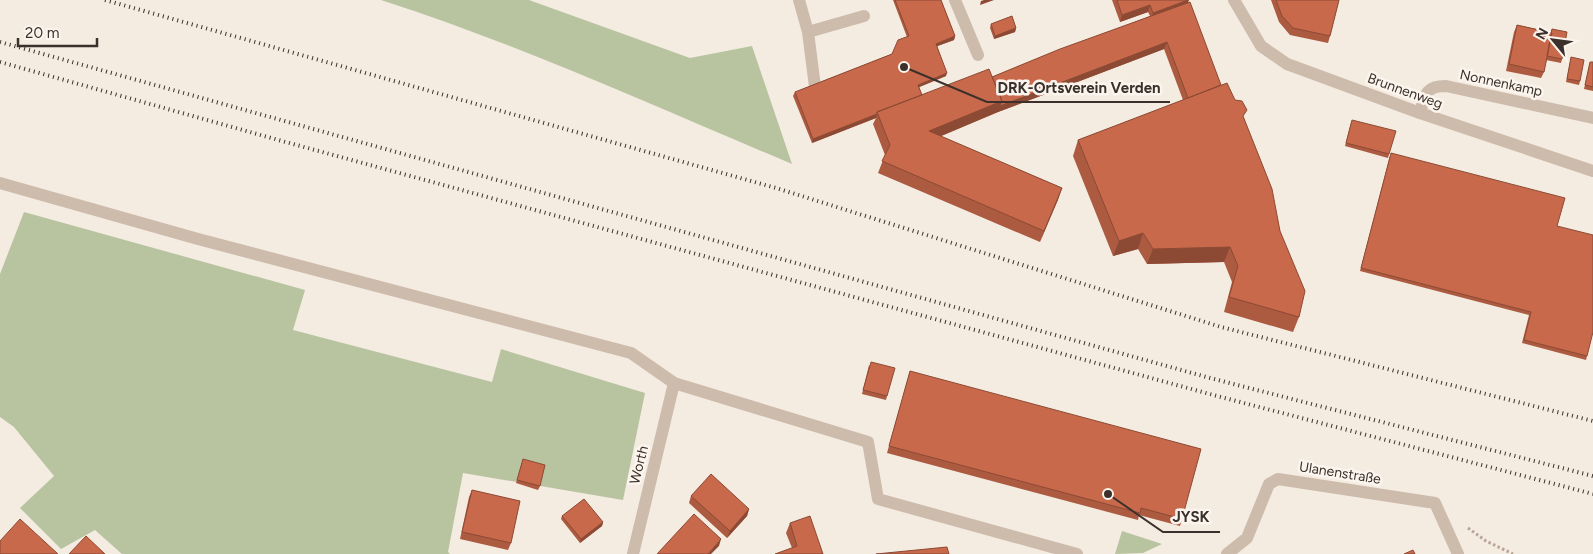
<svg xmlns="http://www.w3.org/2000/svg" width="1593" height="554" font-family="Figtree,sans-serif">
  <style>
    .green { fill: #b8c4a0 }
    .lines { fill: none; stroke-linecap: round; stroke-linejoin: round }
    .path { stroke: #b9a596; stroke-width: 3; stroke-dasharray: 2.5 2.5; stroke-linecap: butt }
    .lane { stroke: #cdbbac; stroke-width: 12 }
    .street { stroke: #cdbbac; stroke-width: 12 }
    .rail { stroke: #3b302b; stroke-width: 4; stroke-dasharray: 1 4; stroke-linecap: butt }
    .wall { fill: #ac5a40 }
    .shaded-wall { fill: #8c4a34 }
    .building { fill: #c8694b; stroke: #8c4a34 }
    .labels { text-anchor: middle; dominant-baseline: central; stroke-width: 5; stroke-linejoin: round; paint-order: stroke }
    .street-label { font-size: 14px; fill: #3b302b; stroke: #fbf5ee }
    .leader { fill: none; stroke: #3b302b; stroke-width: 2 }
    .callout-dot { fill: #3b302b; stroke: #fbf5ee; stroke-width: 2 }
    .callout-label { font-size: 15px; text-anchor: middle; font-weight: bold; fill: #3b302b; stroke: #fbf5ee; stroke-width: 5; stroke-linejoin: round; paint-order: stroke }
  </style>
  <rect width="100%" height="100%" fill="#f4ebe1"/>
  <!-- green -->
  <path class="green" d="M 381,0 L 529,0 L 690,58 L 752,46 L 792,164 C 656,107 521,45 381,0 Z
    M 24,212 L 305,290 L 293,330 L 492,382 L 501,349 L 645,393 L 623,500 L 463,473 L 448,552 L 450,554 L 122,554 L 95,530 L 61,549 L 20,508 L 54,476 L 14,427 L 0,417 L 0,274 Z
    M 1122,531 L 1162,544 L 1143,553 L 1115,554 Z"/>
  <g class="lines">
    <!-- path -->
    <path class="path" d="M 1468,528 L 1486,541 L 1513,554"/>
    <!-- lane -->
    <path class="lane" d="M 799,0 L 808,32 L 864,16
      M 955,0 L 978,55
      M 808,32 L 815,87
      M 0,183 L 198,239 L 631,353 L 674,383 L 868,442 L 878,499 L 1077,554"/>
    <!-- street -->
    <path class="street" d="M 1234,0 L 1261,46 L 1287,64 L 1420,113 L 1593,171
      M 1420,113 C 1425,95 1425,86 1446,86 L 1593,118
      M 633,554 L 674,383
      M 1227,554 L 1247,538 L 1269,484 L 1278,479 L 1435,503 L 1458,554"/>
    <!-- rail -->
    <path class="rail" d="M 105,0 L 776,188 L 1221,327 L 1593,421
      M 0,42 L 1210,378 L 1593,476
      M 0,62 L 282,141 L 1217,396 L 1593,494"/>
  </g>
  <!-- wall -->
  <path class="wall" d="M 893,0 L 941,0 L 955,36 L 954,40 L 937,46 L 946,76 L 919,87 L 922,95 L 992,77 L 1150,16 L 1148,12 L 1120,22 L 1112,0 L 1189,0 L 1188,2 L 1221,85 L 1235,100 L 1244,119 L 1280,231 L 1299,317 L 1293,332 L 1224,312 L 1232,282 L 1224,262 L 1147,264 L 1138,249 L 1113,256 L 1073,156 L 1078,140 L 1183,100 L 1164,49 L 998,112 L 940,136 L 1062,188 L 1040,242 L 878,173 L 885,155 L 873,124 L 876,118 L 812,143 L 793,96 L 795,92 L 892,54 L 907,37 Z
    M 1271,0 L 1339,0 L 1330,36 L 1328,43 L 1290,35 L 1279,22 Z
    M 991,24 L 1016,28 L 1015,32 L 994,39 L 990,28 Z
    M 1517,25 L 1551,32 L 1552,29 L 1562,59 L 1561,63 L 1546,60 L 1544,72 L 1541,78 L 1506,71 L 1514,32 Z
    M 1571,57 L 1580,81 L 1579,85 L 1566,82 Z
    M 1590,62 L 1593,62 L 1593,91 L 1584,89 Z
    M 1351,123 L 1389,154 L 1388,158 L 1345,146 Z
    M 1390,156 L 1557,226 L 1587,356 L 1586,360 L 1522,343 L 1529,315 L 1360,271 Z
    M 869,365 L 887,396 L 886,400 L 862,394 Z
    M 910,371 L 1182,519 L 1180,526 L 1139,515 L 1138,520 L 887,453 Z
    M 523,459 L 540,486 L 538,490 L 516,483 Z
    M 472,490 L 511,543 L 508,550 L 460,539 L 469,497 Z
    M 691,496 L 749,509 L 747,516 L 727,538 L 689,503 Z
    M 562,516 L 603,522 L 602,526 L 580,543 L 561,519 Z
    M 790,523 L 823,554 L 792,548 L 786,533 Z"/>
  <!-- shaded-wall -->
  <path class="shaded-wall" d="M 984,0 L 994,0 L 980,5 L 981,1 Z
    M 1189,0 L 1186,6 L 1151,20 L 1153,13 Z
    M 1150,5 L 1148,12 L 1120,22 L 1122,15 Z
    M 1016,28 L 1015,32 L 994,39 L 995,36 Z
    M 955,36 L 954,40 L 935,47 L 936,44 Z
    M 1167,42 L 1164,49 L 998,112 L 925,143 L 929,131 L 1002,101 Z
    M 947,73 L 946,76 L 917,88 L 918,85 Z
    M 877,114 L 876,118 L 812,143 L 813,139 Z
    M 1062,188 L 1058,200 L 1040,242 L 1044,231 Z
    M 1143,233 L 1138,249 L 1113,256 L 1119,241 Z
    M 1230,247 L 1224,262 L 1147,264 L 1153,249 Z
    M 749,509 L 747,516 L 727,538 L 730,531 Z
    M 603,522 L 602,526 L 580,543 L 581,539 Z
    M 721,539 L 719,546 L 711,554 L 708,554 Z"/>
  <!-- building -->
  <path class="building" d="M 895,0 L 941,0 L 955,36 L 936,44 L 947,73 L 918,85 L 922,95 L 877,112 L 877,114 L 813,139 L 795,92 L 892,54 L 898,40 L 909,36 Z
    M 1117,0 L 1188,0 L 1153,13 L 1150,5 L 1122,15 Z
    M 1276,0 L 1339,0 L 1330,36 L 1293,28 L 1282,16 Z
    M 1190,2 L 1221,85 L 1188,98 L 1167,42 L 1000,106 L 1002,101 L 992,77 L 1060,49 Z
    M 1012,16 L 1016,28 L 995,36 L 991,24 Z
    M 1517,25 L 1552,33 L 1544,72 L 1509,64 Z
    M 1552,29 L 1567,32 L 1562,59 L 1547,56 Z
    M 1571,57 L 1584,60 L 1580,81 L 1567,79 Z
    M 1590,62 L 1593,62 L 1593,87 L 1585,85 Z
    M 989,69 L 1002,101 L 929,131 L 1062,188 L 1044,231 L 882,161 L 890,145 L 877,112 Z
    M 1227,83 L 1235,100 L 1242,101 L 1247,110 L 1243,116 L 1272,189 L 1280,231 L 1305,291 L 1299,317 L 1229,297 L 1238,266 L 1230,247 L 1153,249 L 1143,233 L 1119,241 L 1078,140 Z
    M 1352,120 L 1396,131 L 1389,154 L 1346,143 Z
    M 1391,153 L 1565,198 L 1557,226 L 1593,235 L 1593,332 L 1587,356 L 1524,340 L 1531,312 L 1361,268 Z
    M 871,362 L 895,368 L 887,396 L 863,390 Z
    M 910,371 L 1201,449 L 1182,519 L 1141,508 L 1140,513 L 889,446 Z
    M 523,459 L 545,465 L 540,486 L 517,480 Z
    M 711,474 L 749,509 L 730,531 L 691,496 Z
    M 472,490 L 520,501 L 511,543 L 462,532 Z
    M 584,499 L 603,522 L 581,539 L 562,516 Z
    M 694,514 L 721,539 L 708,554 L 657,554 Z
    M 810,516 L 823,554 L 775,554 L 797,546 L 790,523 Z
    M 20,519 L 58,554 L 0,554 L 0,541 Z
    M 86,536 L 105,554 L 69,554 Z
    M 947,547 L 949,554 L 876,554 Z
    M 1413,550 L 1415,554 L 1404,554 Z"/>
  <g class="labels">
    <!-- street labels -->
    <g class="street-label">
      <text transform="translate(1501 83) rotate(12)">Nonnenkamp</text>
      <text transform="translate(1405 91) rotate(20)">Brunnenweg</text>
      <text transform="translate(639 465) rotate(-76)">Worth</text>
      <text transform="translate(1340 473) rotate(9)">Ulanenstraße</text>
    </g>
  </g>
  <!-- callouts -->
  <path class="leader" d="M904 67L987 102H1170M1108 494L1163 532H1220"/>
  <g class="callout-dot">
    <circle cx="904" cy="67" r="5"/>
    <circle cx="1108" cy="494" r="5"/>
  </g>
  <g class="callout-label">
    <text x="1079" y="93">DRK-Ortsverein Verden</text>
    <text x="1191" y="522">JYSK</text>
  </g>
  <!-- north arrow -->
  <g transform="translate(1553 40) rotate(299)" stroke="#fbf5ee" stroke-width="4" paint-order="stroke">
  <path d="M0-4L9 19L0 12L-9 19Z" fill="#3b302b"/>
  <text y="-8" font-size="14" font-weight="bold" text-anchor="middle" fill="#3b302b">N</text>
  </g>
  <!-- scale -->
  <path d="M18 38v8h79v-8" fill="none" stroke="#3b302b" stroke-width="2.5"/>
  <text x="25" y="38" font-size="15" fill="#3b302b" stroke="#fbf5ee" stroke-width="4" paint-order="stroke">20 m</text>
</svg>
